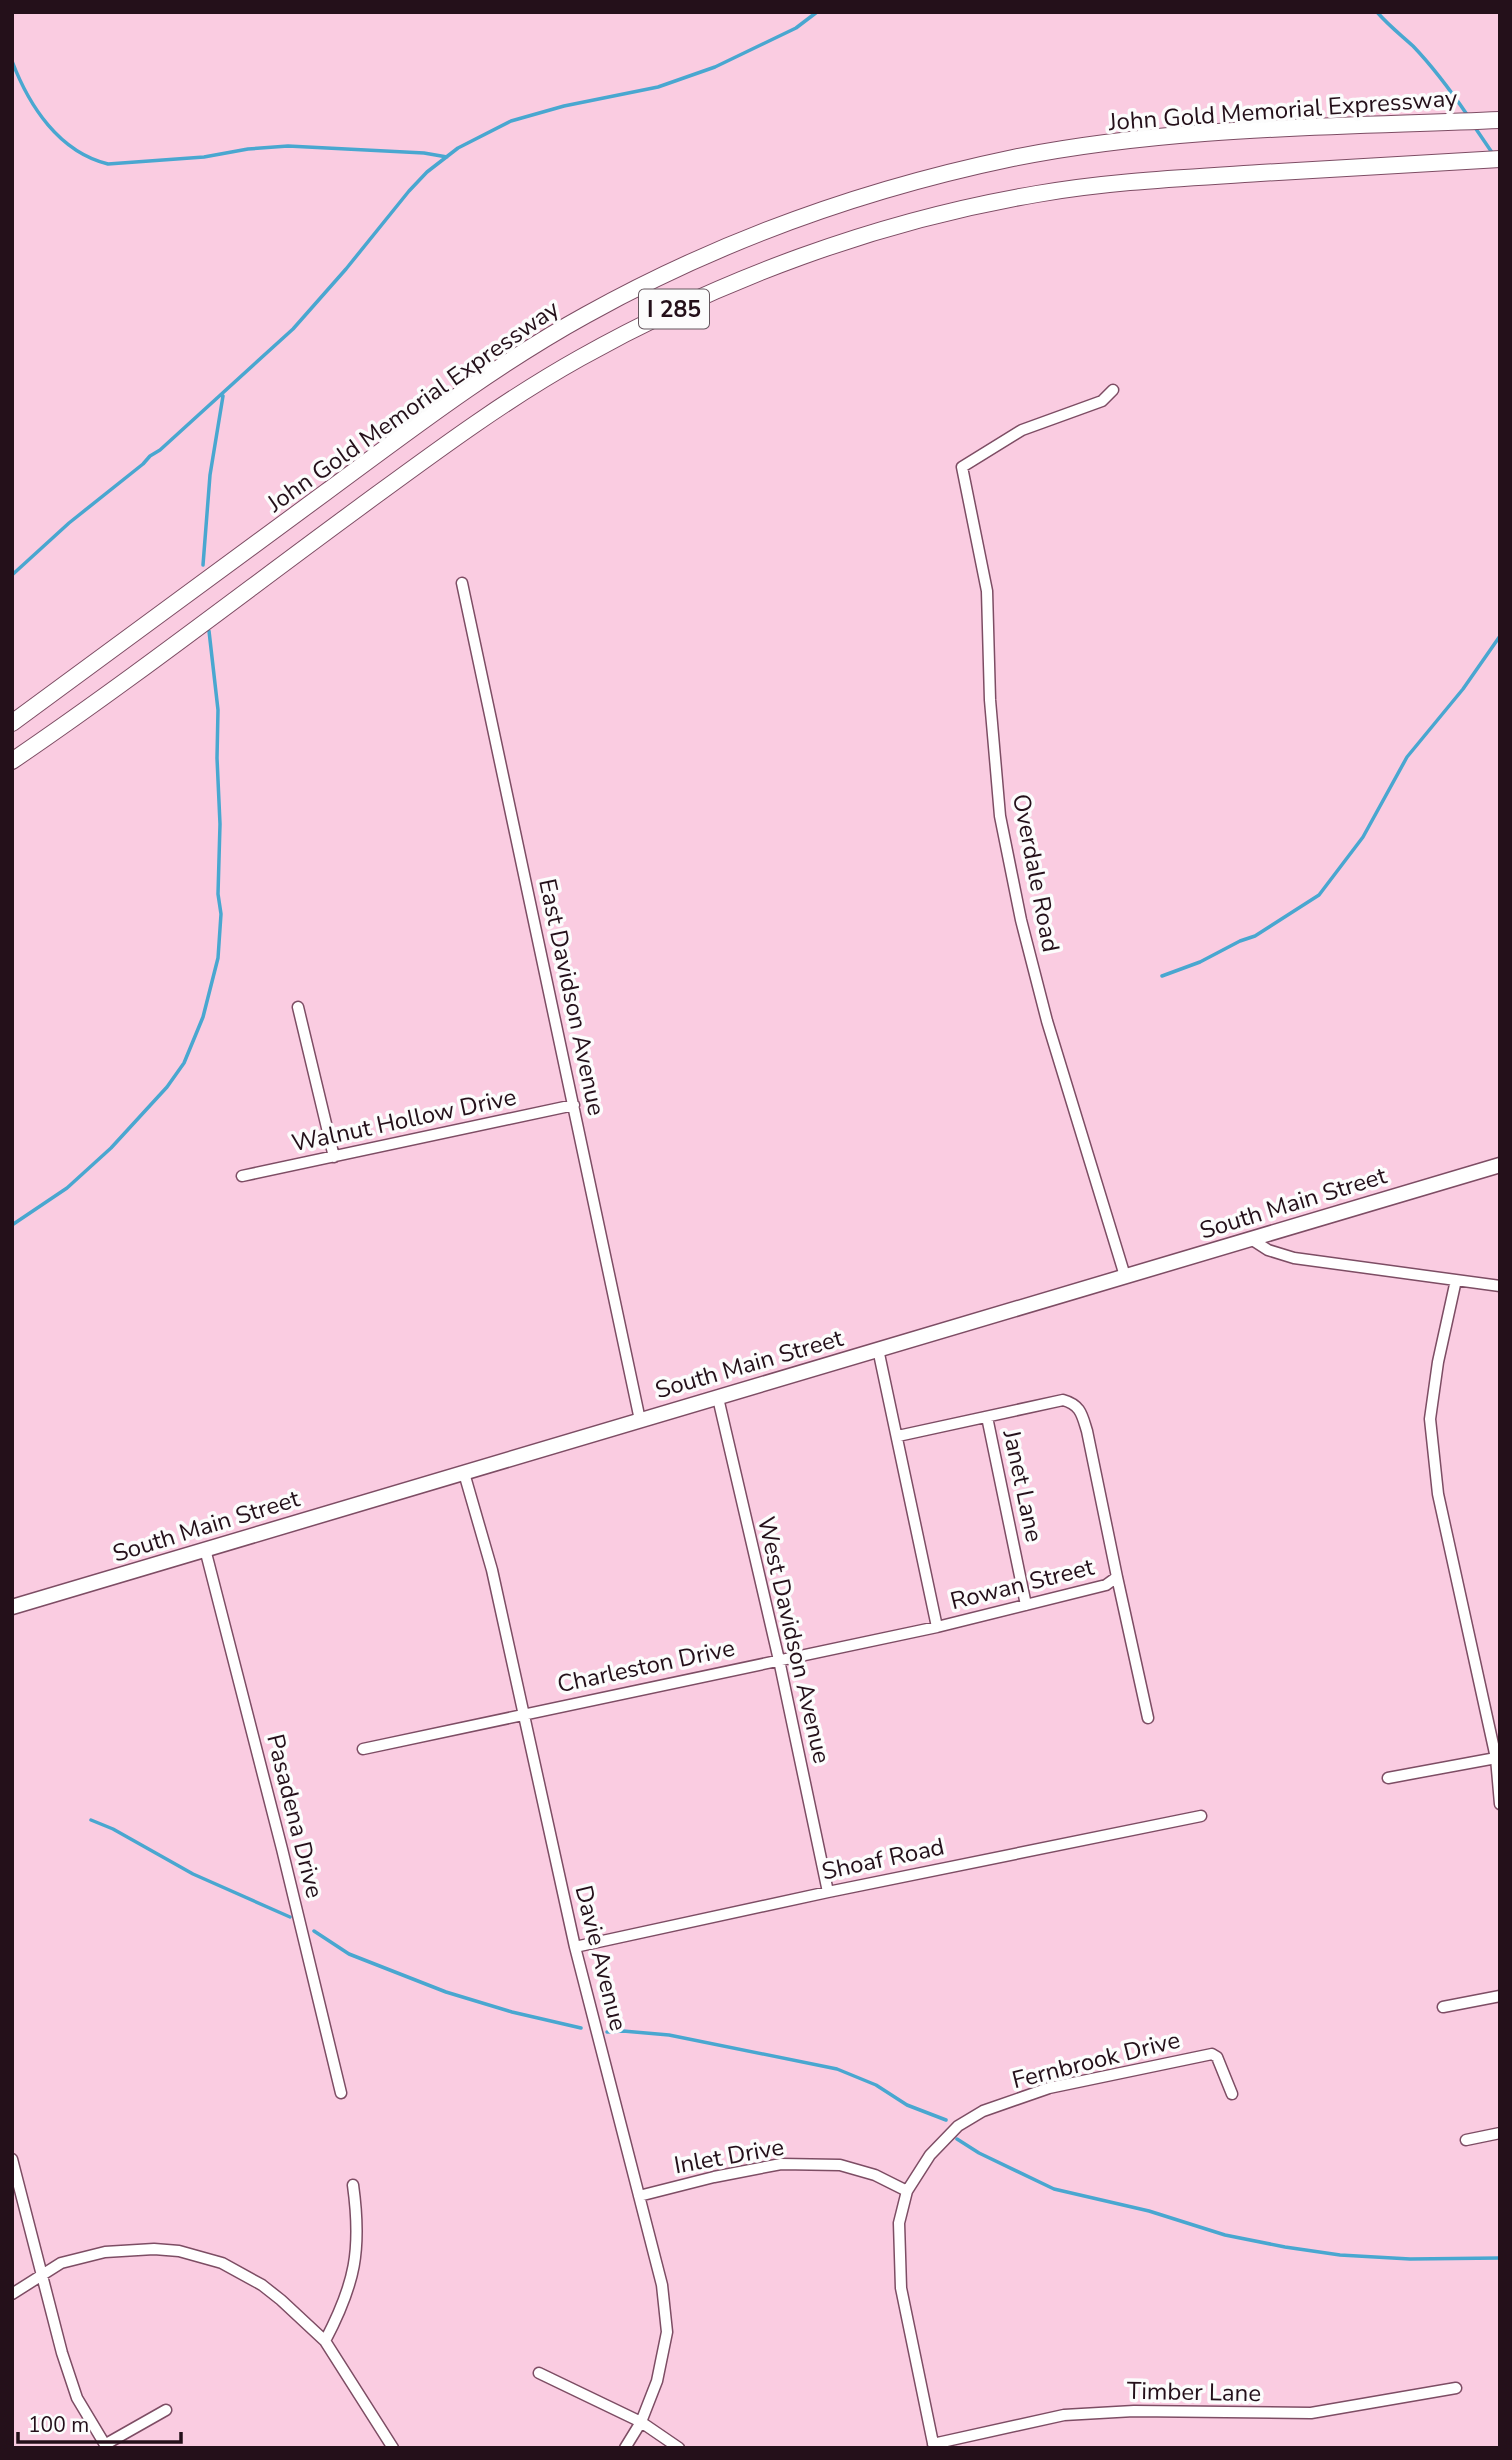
<svg xmlns="http://www.w3.org/2000/svg" width="1512" height="2460" font-family="'Nunito Sans',sans-serif">
  <style>
    .lines { fill: none; stroke-linecap: round; stroke-linejoin: round }
    .stream { stroke: #49a7d0; stroke-width: 3.5 }
    .minor-casing { stroke: #7d4d64; stroke-width: 13 }
    .major-casing { stroke: #7d4d64; stroke-width: 17 }
    .highway-casing { stroke: #7d4d64; stroke-width: 18 }
    .minor { stroke: #fff; stroke-width: 10 }
    .major { stroke: #fff; stroke-width: 14 }
    .highway { stroke: #fff; stroke-width: 16 }
    .labels { text-anchor: middle; dominant-baseline: central; stroke-width: 7; stroke-linejoin: round; paint-order: stroke }
    .shield { fill: #fcfcfc; stroke: #65575e; stroke-width: 2 }
    .shield-label { font-size: 23px; font-weight: bold; fill: #24101a }
    .street-label { font-size: 24px; fill: #24101a; stroke: #fcfcfc }
  </style>
  <rect width="100%" height="100%" fill="#facce1"/>
  <g class="lines">
    <!-- stream -->
    <path class="stream" d="M 1377,12 C 1388,25 1401,35 1413,46 C 1434,68 1451,91 1468,116
      M 12,61 C 29,106 59,152 108,164 L 204,157 L 248,149 L 288,146 L 424,153 L 447,157
      M 1474,126 L 1493,154
      M 203,565 L 210,475 L 223,396
      M 12,575 L 69,523 L 143,464 L 150,456 L 160,450 L 293,329 L 346,269 L 409,191 L 427,172 L 458,148 L 511,121 L 564,106 L 658,87 L 715,67 L 796,28 L 817,12
      M 1162,976 L 1200,962 L 1240,941 L 1255,936 L 1319,895 L 1363,837 L 1407,757 L 1463,689 L 1500,636
      M 12,1225 L 67,1188 L 111,1148 L 167,1087 L 184,1063 L 203,1017 L 218,958 L 221,914 L 218,894 L 220,824 L 217,758 L 218,710 L 209,631
      M 91,1820 L 113,1829 L 193,1874 L 290,1917
      M 314,1931 L 349,1954 L 446,1992 L 512,2012 L 581,2028
      M 607,2032 L 623,2031 L 669,2035 L 837,2069 L 876,2085 L 907,2105 L 946,2120
      M 957,2139 L 979,2153 L 1054,2189 L 1149,2211 L 1225,2235 L 1285,2247 L 1340,2255 L 1410,2259 L 1500,2258"/>
    <!-- minor casing -->
    <g class="minor-casing">
      <path id="minor" d="M 1113,390 L 1102,401 L 1022,430 L 962,467 L 987,591 L 990,700 L 1000,816 L 1021,920 L 1047,1021 L 1125,1276
        M 462,583 L 640,1420
        M 298,1007 L 334,1157
        M 242,1176 L 574,1105
        M 1251,1239 L 1268,1250 L 1294,1258 L 1500,1286
        M 1456,1280 L 1438,1362 L 1430,1419 L 1438,1494 L 1496,1758 L 1500,1804
        M 878,1349 L 937,1627
        M 718,1398 L 779,1660 L 828,1892
        M 987,1417 L 1026,1605
        M 464,1473 L 492,1570 L 575,1947 L 662,2285 L 667,2332 L 657,2381 L 641,2422 L 625,2448
        M 205,1549 L 282,1849 L 341,2093
        M 1117,1577 L 1148,1718
        M 363,1749 L 937,1627 L 1106,1585 L 1117,1577 L 1087,1431 C 1082,1415 1081,1405 1063,1400 L 898,1436
        M 1388,1778 L 1496,1758
        M 575,1947 L 828,1892 L 1201,1816
        M 1443,2007 L 1500,1996
        M 1466,2140 L 1500,2133
        M 12,2159 L 62,2353 L 77,2398 L 107,2448
        M 639,2196 L 714,2177 L 781,2164 L 840,2165 L 875,2175 L 907,2191
        M 12,2294 L 61,2263 L 105,2252 L 154,2249 L 179,2251 L 222,2263 L 262,2285 L 281,2300 L 325,2341 L 393,2448
        M 325,2341 C 355,2284 362,2250 353,2185
        M 539,2373 L 641,2422 L 679,2448
        M 106,2444 L 166,2410
        M 933,2444 L 1064,2415 L 1134,2411 L 1311,2413 L 1456,2388
        M 934,2448 L 901,2288 L 899,2223 L 907,2191 L 930,2155 L 958,2126 L 983,2111 L 1049,2088 L 1212,2054 L 1217,2057 L 1232,2094"/>
    </g>
    <!-- major casing -->
    <g class="major-casing">
      <path id="major" d="M 12,1607 L 1500,1165"/>
    </g>
    <!-- highway casing -->
    <g class="highway-casing">
      <path id="highway" d="M 12,723 C 117,646 221,569 326,492 C 410,430 495,365 586,315 C 719,241 864,189 1013,158 C 1172,126 1338,127 1500,120
        M 12,761 C 131,680 244,592 360,507 C 431,455 503,401 580,358 C 721,279 877,221 1037,194 C 1111,181 1186,178 1260,173 C 1340,168 1420,163 1500,159"/>
    </g>
    <!-- minor -->
    <use href="#minor" class="minor"/>
    <!-- major -->
    <use href="#major" class="major"/>
    <!-- highway -->
    <use href="#highway" class="highway"/>
  </g>
  <g class="labels">
    <!-- shield labels -->
    <rect class="shield" x="639" y="289.5" width="70" height="39" rx="5"/>
    <g class="shield-label">
      <text x="674" y="309">I 285</text>
    </g>
    <!-- street labels -->
    <g class="street-label">
      <text transform="translate(1283 110) rotate(-4)">John Gold Memorial Expressway</text>
      <text transform="translate(413 406) rotate(-35)">John Gold Memorial Expressway</text>
      <text transform="translate(1036 873) rotate(79)">Overdale Road</text>
      <text transform="translate(572 997) rotate(78)">East Davidson Avenue</text>
      <text transform="translate(404 1120) rotate(-12)">Walnut Hollow Drive</text>
      <text transform="translate(1293 1203) rotate(-17)">South Main Street</text>
      <text transform="translate(749 1364) rotate(-16)">South Main Street</text>
      <text transform="translate(1023 1486) rotate(78)">Janet Lane</text>
      <text transform="translate(206 1526) rotate(-17)">South Main Street</text>
      <text transform="translate(1022 1584) rotate(-14)">Rowan Street</text>
      <text transform="translate(794 1640) rotate(77)">West Davidson Avenue</text>
      <text transform="translate(646 1666) rotate(-12)">Charleston Drive</text>
      <text transform="translate(295 1816) rotate(76)">Pasadena Drive</text>
      <text transform="translate(883 1859) rotate(-12)">Shoaf Road</text>
      <text transform="translate(601 1958) rotate(76)">Davie Avenue</text>
      <text transform="translate(1096 2060) rotate(-14)">Fernbrook Drive</text>
      <text transform="translate(729 2156) rotate(-10)">Inlet Drive</text>
      <text transform="translate(1194 2392) rotate(1)">Timber Lane</text>
    </g>
  </g>
  <!-- border -->
  <rect width="1512" height="2460" fill="none" stroke="#24101a" stroke-width="28"/>
  <!-- scale -->
  <path d="M18 2432v10h163v-10" fill="none" stroke="#24101a" stroke-width="3.5"/>
  <text x="28" y="2432" font-size="21" fill="#24101a" stroke="#fcfcfc" stroke-width="5" paint-order="stroke">100 m</text>
</svg>
